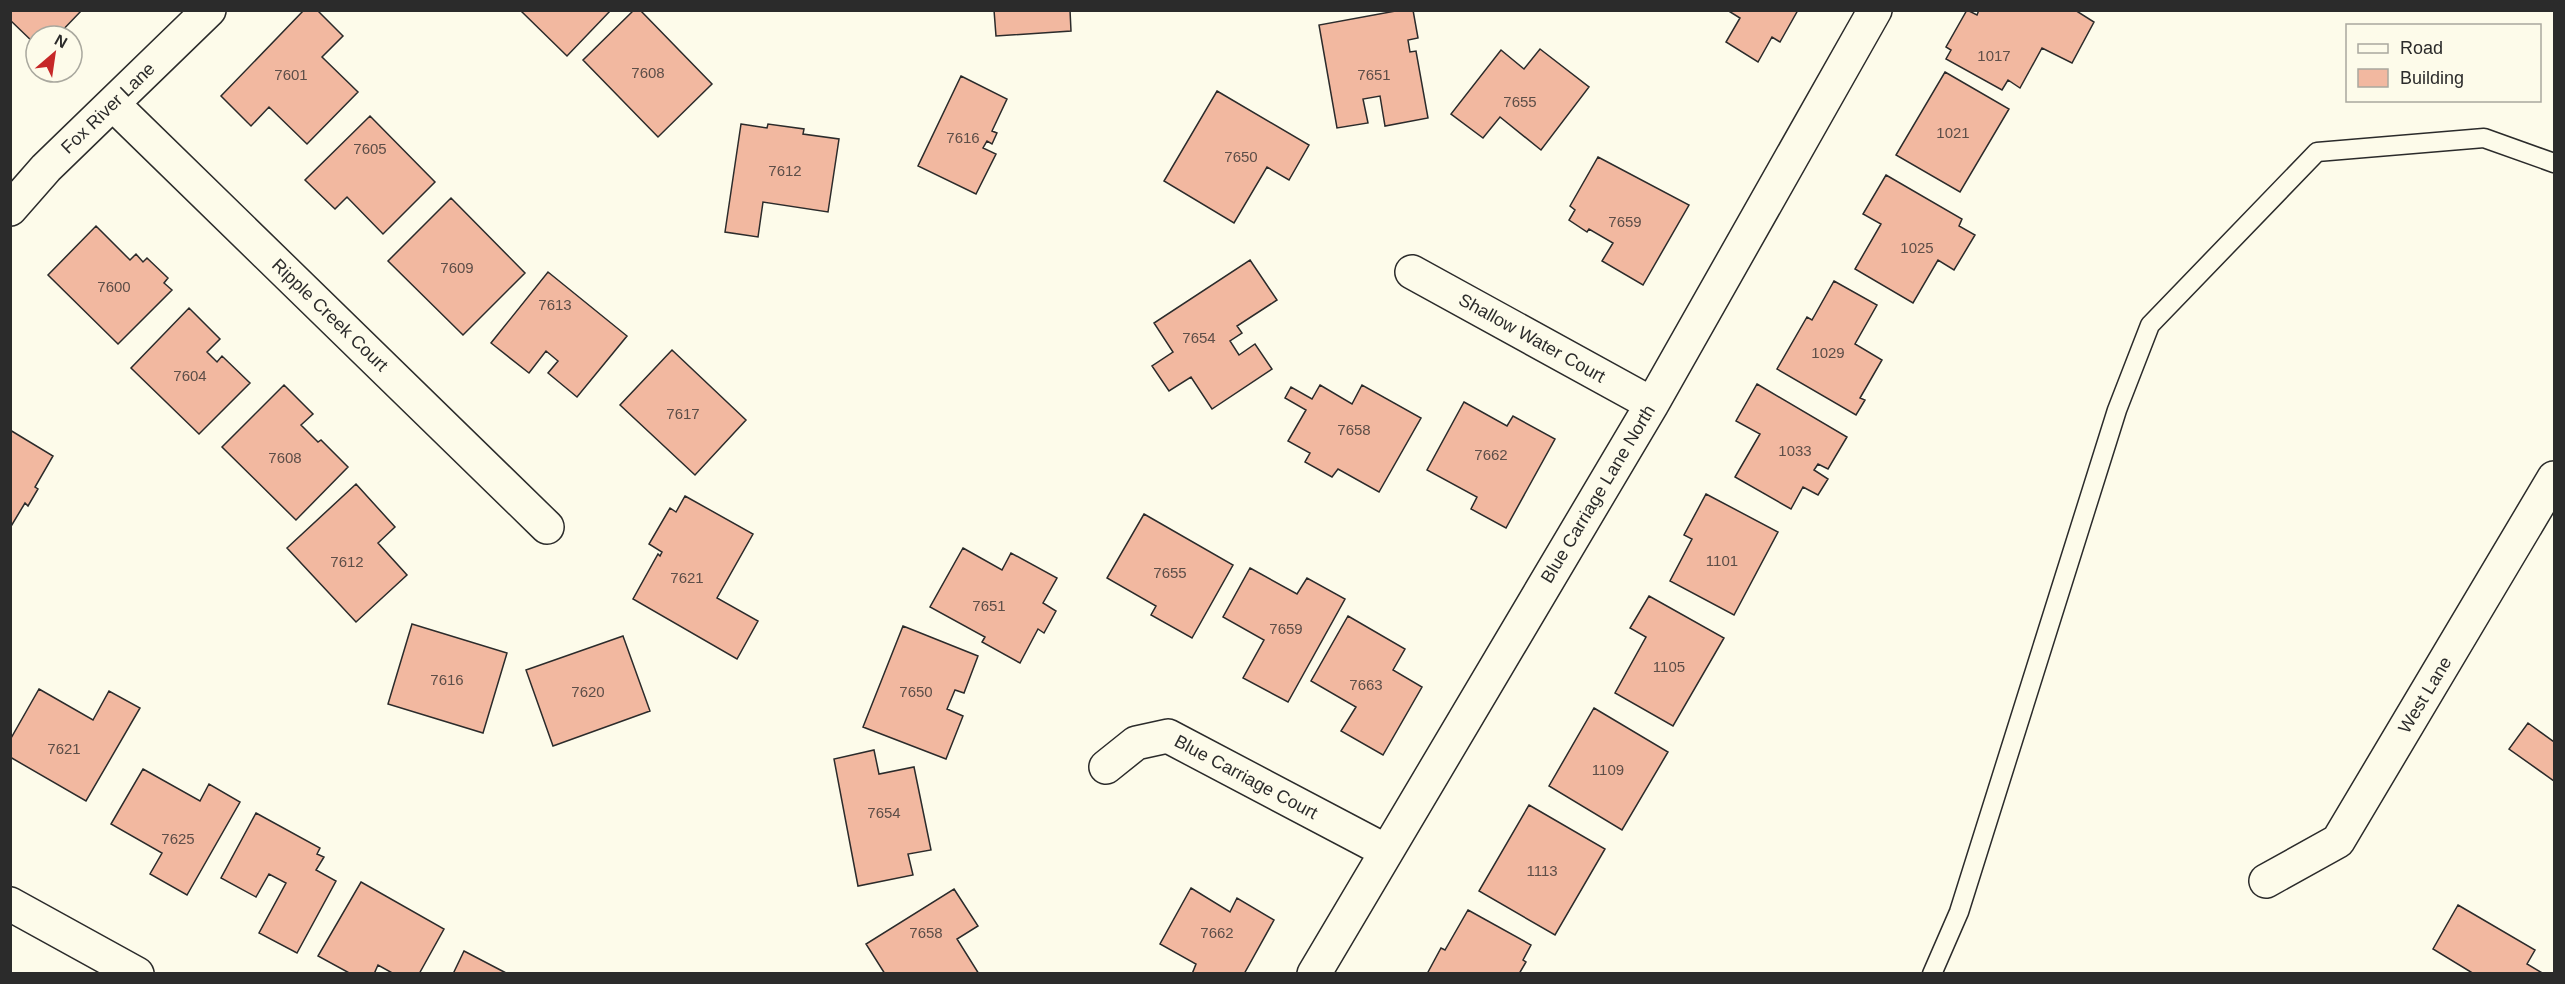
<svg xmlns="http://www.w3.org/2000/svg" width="2565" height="984" font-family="Helvetica,sans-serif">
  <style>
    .building { fill: #f2b8a0; stroke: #2b2b2b; stroke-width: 1.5 }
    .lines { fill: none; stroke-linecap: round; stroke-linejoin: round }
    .lane-casing { stroke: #2b2b2b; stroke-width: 21 }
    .street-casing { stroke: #2b2b2b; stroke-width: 36 }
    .lane { stroke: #fdfbea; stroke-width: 18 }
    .street { stroke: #fdfbea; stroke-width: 33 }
    .labels { text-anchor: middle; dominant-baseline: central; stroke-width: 4.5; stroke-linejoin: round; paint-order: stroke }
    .number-label { font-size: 15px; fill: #5d4e48 }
    .street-label { font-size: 18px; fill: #2b2b2b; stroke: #fdfbea }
  </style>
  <rect width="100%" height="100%" fill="#fdfbea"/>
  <!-- building -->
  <path class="building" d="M 10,10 L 82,10 L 57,36 L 36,36 L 36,45 L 10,20 Z
    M 304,10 L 317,10 L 343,36 L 322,57 L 358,92 L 307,144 L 269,107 L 251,126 L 221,96 Z
    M 520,10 L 611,10 L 567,56 Z
    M 634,10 L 640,10 L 712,84 L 658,137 L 583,60 Z
    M 994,10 L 1070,10 L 1071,31 L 996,36 Z
    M 1401,10 L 1413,10 L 1418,38 L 1408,40 L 1410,52 L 1416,51 L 1428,118 L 1385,126 L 1380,96 L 1363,99 L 1368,123 L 1337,128 L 1319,25 Z
    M 1727,10 L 1798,10 L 1780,42 L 1772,37 L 1758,62 L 1726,42 L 1740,18 Z
    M 1967,10 L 1977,15 L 1979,10 L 2075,10 L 2094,22 L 2072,63 L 2042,48 L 2020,88 L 2008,80 L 2002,90 L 1946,59 L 1951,50 L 1946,47 Z
    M 1540,49 L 1589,87 L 1541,150 L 1500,117 L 1483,138 L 1451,114 L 1501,50 L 1524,69 Z
    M 1945,72 L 2009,109 L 1960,192 L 1896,155 Z
    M 961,76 L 1007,99 L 992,131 L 997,133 L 992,144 L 987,141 L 983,148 L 996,154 L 976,194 L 918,166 Z
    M 1217,91 L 1309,145 L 1289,180 L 1267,167 L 1234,223 L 1164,181 Z
    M 370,116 L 435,182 L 383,234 L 347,197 L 335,209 L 305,180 Z
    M 741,124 L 767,128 L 768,124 L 804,129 L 803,134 L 839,139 L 828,212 L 763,202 L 758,237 L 725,232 Z
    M 1598,157 L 1689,205 L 1643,285 L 1602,261 L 1613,243 L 1589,229 L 1587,232 L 1569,220 L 1575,210 L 1570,206 Z
    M 1886,175 L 1962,219 L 1959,226 L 1975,235 L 1954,270 L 1938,260 L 1913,303 L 1855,269 L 1881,224 L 1863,214 Z
    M 451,198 L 525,273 L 463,335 L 388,261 Z
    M 96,226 L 130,260 L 136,254 L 143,262 L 147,258 L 168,278 L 164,283 L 172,290 L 118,344 L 48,275 Z
    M 1250,260 L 1277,300 L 1237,326 L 1242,333 L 1230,341 L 1239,355 L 1255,344 L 1272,369 L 1212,409 L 1191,377 L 1169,391 L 1152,366 L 1173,352 L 1154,323 Z
    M 548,272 L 627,336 L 577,397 L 548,373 L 558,361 L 546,351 L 529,373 L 491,343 Z
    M 1834,281 L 1877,305 L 1855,344 L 1882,360 L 1860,398 L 1865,400 L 1856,415 L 1777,369 L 1807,317 L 1812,320 Z
    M 189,308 L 220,339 L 207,352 L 217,362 L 222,356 L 250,383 L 199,434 L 131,368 Z
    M 672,350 L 746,420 L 695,475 L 620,405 Z
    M 1757,384 L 1847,437 L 1828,469 L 1818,464 L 1814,470 L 1828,479 L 1818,495 L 1803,487 L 1791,509 L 1735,477 L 1760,434 L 1736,421 Z
    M 284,385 L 313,414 L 301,425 L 318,442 L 321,440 L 348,467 L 296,520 L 222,447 Z
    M 1320,385 L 1352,404 L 1362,385 L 1421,418 L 1379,492 L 1338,469 L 1332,477 L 1305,462 L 1310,453 L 1288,441 L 1306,410 L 1285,398 L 1291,387 L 1312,399 Z
    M 1464,402 L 1507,426 L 1513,416 L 1555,439 L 1506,528 L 1471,509 L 1477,497 L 1427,470 Z
    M 10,430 L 53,456 L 35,487 L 38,489 L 28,506 L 25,503 L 10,528 Z
    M 356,484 L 395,527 L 378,543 L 407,575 L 356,622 L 287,548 Z
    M 1706,494 L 1778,532 L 1734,615 L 1670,581 L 1692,539 L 1684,535 Z
    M 685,496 L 753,534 L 717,598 L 758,621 L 737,659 L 633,599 L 658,554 L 660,556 L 662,552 L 649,544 L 670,508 L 676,512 Z
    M 1144,514 L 1233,565 L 1192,638 L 1151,615 L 1156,606 L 1107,578 Z
    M 963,548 L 1002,570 L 1011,553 L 1057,578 L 1043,603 L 1056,611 L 1044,633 L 1038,629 L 1020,663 L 982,642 L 985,637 L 930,607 Z
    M 1250,568 L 1297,594 L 1307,578 L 1345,599 L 1288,702 L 1243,678 L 1264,640 L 1223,617 Z
    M 1649,596 L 1724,638 L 1673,726 L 1615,693 L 1646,637 L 1630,628 Z
    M 1348,616 L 1405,649 L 1393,670 L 1422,687 L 1383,755 L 1341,731 L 1356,707 L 1311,681 Z
    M 412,624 L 507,653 L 483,733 L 388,704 Z
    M 903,626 L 978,656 L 964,693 L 955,690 L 947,709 L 963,716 L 946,759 L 863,727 Z
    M 623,636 L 650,711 L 553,746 L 526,670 Z
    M 39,689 L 93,720 L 109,691 L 140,708 L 86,801 L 10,757 L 10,740 Z
    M 1594,708 L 1668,752 L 1622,830 L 1549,786 Z
    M 2528,723 L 2554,742 L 2554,781 L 2509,749 Z
    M 874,750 L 879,774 L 914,767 L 931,850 L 908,854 L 913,875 L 858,886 L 834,759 Z
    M 143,769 L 200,801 L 209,784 L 240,802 L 187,895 L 150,874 L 162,853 L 111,824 Z
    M 1529,805 L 1605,849 L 1555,935 L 1479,891 Z
    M 256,813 L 320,848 L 317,854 L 324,857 L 316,870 L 336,881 L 297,953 L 259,933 L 286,883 L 269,874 L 256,897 L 221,878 Z
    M 361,882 L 444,929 L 419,974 L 394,974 L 378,965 L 374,974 L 351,974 L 318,956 Z
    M 1191,888 L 1230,912 L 1237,898 L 1274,920 L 1244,974 L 1192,974 L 1196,964 L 1160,944 Z
    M 954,889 L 978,926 L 957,939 L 979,974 L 885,974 L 866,944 Z
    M 2458,905 L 2535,950 L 2527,964 L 2544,974 L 2474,974 L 2433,949 Z
    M 1468,910 L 1531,945 L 1523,960 L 1526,962 L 1519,974 L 1427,974 L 1441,948 L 1445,950 Z
    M 464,951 L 508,974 L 453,974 Z"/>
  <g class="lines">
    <!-- lane casing -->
    <g class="lane-casing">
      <path id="lane" d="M 1932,974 L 1959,912 L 2117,410 L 2150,325 L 2317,152 L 2484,138 L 2554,163"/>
    </g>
    <!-- street casing -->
    <g class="street-casing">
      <path id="street" d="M 113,104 L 547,527
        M 10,209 L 46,168 L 209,10
        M 1412,272 L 1652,404
        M 1106,767 L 1136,743 L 1168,736 L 1386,851
        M 2266,881 L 2338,841 L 2554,478
        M 10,904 L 137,974
        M 1314,974 L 1652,404 L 1875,10"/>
    </g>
    <!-- lane -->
    <use href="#lane" class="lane"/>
    <!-- street -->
    <use href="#street" class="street"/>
  </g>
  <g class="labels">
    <!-- number labels -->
    <g class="number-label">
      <text x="1994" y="55">1017</text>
      <text x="648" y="72">7608</text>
      <text x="291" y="74">7601</text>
      <text x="1374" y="74">7651</text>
      <text x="1520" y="101">7655</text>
      <text x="1953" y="132">1021</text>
      <text x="963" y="137">7616</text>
      <text x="370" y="148">7605</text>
      <text x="1241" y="156">7650</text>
      <text x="785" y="170">7612</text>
      <text x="1625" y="221">7659</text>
      <text x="1917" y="247">1025</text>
      <text x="457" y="267">7609</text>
      <text x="114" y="286">7600</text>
      <text x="555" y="304">7613</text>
      <text x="1199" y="337">7654</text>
      <text x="1828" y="352">1029</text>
      <text x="190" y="375">7604</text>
      <text x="683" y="413">7617</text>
      <text x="1354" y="429">7658</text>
      <text x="1795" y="450">1033</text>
      <text x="1491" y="454">7662</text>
      <text x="285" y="457">7608</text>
      <text x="1722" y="560">1101</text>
      <text x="347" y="561">7612</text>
      <text x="1170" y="572">7655</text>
      <text x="687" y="577">7621</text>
      <text x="989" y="605">7651</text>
      <text x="1286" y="628">7659</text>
      <text x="1669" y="666">1105</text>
      <text x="447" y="679">7616</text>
      <text x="1366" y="684">7663</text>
      <text x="588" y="691">7620</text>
      <text x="916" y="691">7650</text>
      <text x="64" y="748">7621</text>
      <text x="1608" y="769">1109</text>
      <text x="884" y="812">7654</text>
      <text x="178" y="838">7625</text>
      <text x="1542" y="870">1113</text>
      <text x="926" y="932">7658</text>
      <text x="1217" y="932">7662</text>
    </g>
    <!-- street labels -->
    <g class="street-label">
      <text transform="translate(108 108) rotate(-44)">Fox River Lane</text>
      <text transform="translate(330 315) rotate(44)">Ripple Creek Court</text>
      <text transform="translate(1532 338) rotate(29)">Shallow Water Court</text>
      <text transform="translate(1598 494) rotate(-59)">Blue Carriage Lane North</text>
      <text transform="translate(2425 695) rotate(-59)">West Lane</text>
      <text transform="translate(1246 777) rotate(28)">Blue Carriage Court</text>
    </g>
  </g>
  <!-- border -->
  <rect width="2565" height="984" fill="none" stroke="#2b2b2b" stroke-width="24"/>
  <!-- legend -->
  <rect x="2346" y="24" width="195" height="78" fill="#fdfbea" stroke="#a9a89e" stroke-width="1.5"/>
  <rect x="2358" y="44" width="30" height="9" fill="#fdfbea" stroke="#a9a89e" stroke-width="1.5"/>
  <text x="2400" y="54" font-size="18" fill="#2b2b2b">Road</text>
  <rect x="2358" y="69" width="30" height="18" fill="#f2b8a0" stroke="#a9a89e" stroke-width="1.5"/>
  <text x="2400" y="84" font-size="18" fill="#2b2b2b">Building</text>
  <!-- north arrow -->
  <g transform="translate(54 54) rotate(29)"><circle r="28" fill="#fdfbea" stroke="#a9a89e" stroke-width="1.5"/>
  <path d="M0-4.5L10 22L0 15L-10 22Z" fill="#c62828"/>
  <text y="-9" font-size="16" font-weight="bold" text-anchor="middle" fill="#2b2b2b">N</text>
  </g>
</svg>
